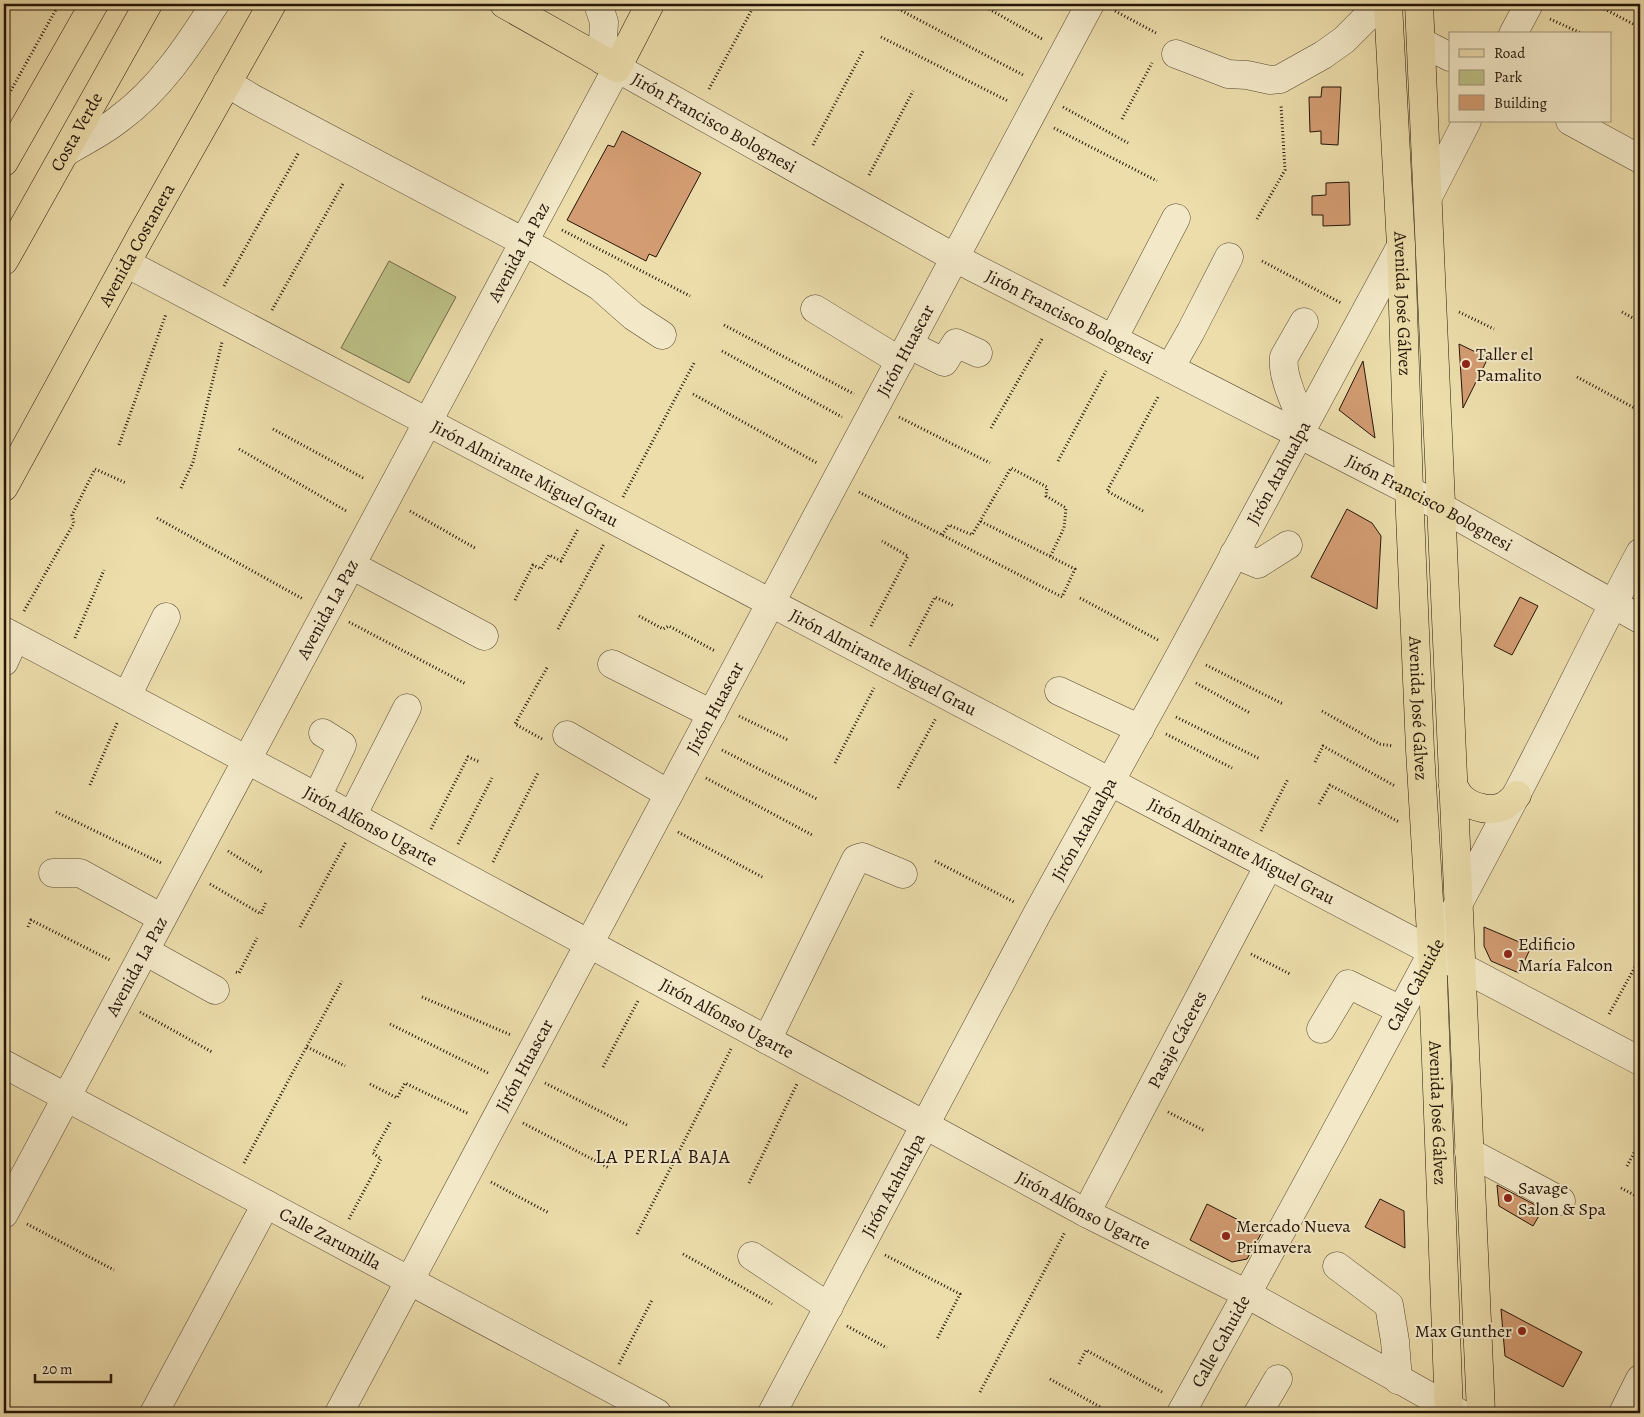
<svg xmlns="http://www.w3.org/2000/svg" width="1644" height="1417" font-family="Alegreya,serif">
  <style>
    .green { fill: #bcc086; stroke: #706a47 }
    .building { fill: #d39c72; stroke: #241508 }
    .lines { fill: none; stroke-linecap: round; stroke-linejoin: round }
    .minor-casing { stroke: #564731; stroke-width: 29 }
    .major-casing { stroke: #241508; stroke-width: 29 }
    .highway-casing { stroke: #241508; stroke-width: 29 }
    .path { stroke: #241508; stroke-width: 3; stroke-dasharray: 1 2.5; stroke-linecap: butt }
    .minor { stroke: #f3e9c8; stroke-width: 28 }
    .major { stroke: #ecddab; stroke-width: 28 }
    .highway { stroke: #ecddab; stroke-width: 28 }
    .poi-dot { fill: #8f2418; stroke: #f3e9c8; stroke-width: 2 }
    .labels { text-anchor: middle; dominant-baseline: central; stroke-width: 4; stroke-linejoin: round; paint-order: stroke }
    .street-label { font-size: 18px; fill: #241508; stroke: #f3e9c8 }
    .poi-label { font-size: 18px; fill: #241508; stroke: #f3e9c8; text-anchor: start }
    .neighbourhood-label { font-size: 19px; letter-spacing: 1px; fill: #241508; stroke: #f3e9c8 }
  </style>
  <rect width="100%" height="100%" fill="#ecddab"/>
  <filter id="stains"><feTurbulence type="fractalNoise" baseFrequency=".004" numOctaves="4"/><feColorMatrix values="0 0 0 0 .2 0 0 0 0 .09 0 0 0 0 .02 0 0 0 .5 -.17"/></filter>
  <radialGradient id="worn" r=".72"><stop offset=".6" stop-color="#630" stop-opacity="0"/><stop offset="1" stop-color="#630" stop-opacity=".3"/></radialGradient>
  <!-- green -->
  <path class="green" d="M 389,261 L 456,297 L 409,383 L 341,348 Z"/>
  <!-- building -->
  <path class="building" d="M 1322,87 L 1341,87 L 1338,145 L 1321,144 L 1321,131 L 1310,132 L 1309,97 L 1321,97 Z
    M 622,131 L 701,173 L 656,257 L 649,254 L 646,261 L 567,220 L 608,145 L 614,147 Z
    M 1349,182 L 1350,225 L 1323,226 L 1323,215 L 1312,215 L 1312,196 L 1326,195 L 1326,183 Z
    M 1459,344 L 1488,358 L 1463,408 Z
    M 1363,361 L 1375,438 L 1339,410 Z
    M 1347,509 L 1372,523 L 1381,536 L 1377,609 L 1311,577 Z
    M 1520,597 L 1538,606 L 1512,655 L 1494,646 Z
    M 1484,927 L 1531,947 L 1519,973 L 1491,961 L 1484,946 Z
    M 1497,1185 L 1543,1209 L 1533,1226 L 1499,1206 Z
    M 1380,1199 L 1404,1211 L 1405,1248 L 1365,1227 Z
    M 1207,1204 L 1262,1232 L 1247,1259 L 1232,1262 L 1190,1240 Z
    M 1501,1309 L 1582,1352 L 1563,1387 L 1505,1356 Z"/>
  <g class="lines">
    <!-- minor casing -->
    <g class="minor-casing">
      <g id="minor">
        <path d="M 598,4 L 604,22 L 602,60"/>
        <path d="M 1513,34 L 1529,4"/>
        <path d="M 1421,42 L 1450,57"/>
        <path d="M 1176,54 L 1228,74 L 1247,75 L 1270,80 L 1280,79 L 1323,55 L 1344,40 L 1370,14"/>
        <path d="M 227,83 L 252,98 L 541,251 L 599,286 L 633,316 L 662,335"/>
        <path d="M 1570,121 L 1640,159"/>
        <path d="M 66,152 C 84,141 103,132 119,119 C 160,89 188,46 215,4"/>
        <path d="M 1428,197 L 1467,121"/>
        <path id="s1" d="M 126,263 L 1640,1061"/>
        <path d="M 815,309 L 900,361"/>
        <path d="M 1113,339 L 1176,218"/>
        <path d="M 909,345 L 944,362 L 956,343 L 978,353"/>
        <path d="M 1170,368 L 1191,331 L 1229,257"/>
        <path d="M 1304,426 C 1297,407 1281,376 1284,357 L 1304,322"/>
        <path d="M 1234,554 L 1258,564 L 1288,545"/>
        <path d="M 351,565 L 484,636"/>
        <path id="s2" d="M 4,631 L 317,797 L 925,1125 L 1086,1213 L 1247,1294 L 1459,1413"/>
        <path d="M 4,662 L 15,638"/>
        <path d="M 612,664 L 712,714"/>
        <path d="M 1059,691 L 1140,729"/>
        <path d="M 127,696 L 166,617"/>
        <path d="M 567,735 L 669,794"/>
        <path d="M 317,797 L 342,745 L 323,733"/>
        <path d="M 352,816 L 407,708"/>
        <path d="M 53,873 L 80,873 L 162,918"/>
        <path d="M 145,951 L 215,990"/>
        <path d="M 1321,1029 L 1348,984 L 1401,1010"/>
        <path d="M 767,1040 L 856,859 L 862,857 L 903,874"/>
        <path id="s3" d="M 4,1064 L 657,1413"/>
        <path d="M 1469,1152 L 1561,1201"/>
        <path id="s4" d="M 1086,1213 L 1269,865"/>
        <path id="s5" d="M 4,1214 L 617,68 L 955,258 L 1441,507 L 1640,619"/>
        <path d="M 752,1256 L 829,1307"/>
        <path d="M 1337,1266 L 1389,1305 L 1395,1341 L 1398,1380"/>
        <path d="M 154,1413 L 266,1204"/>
        <path id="s6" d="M 339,1413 L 1090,4"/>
        <path id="s7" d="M 772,1413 L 1037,914 L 1172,670 L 1401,246"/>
        <path id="s8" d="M 1181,1413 C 1294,1209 1406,1004 1515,797 C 1558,716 1597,633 1640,553"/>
        <path d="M 1258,1413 L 1278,1379"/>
        <path d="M 1623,1413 L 1640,1379"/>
      </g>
    </g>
    <!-- major casing -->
    <g class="major-casing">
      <g id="major">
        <path d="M 504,4 L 617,68 L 650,4"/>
        <path id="s9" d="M 1388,4 L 1401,246 L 1409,490 L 1420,750 L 1432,951 L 1449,1413"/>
        <path d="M 1419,4 L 1481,1413"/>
        <path id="s10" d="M 4,487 L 141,236 L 272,4"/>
        <path d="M 1453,786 C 1456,790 1459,796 1463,799 C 1473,808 1492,812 1504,806 C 1509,803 1513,799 1517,795"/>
      </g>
    </g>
    <!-- highway casing -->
    <g class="highway-casing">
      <g id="highway">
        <path d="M 4,162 L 94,4"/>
        <path id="s11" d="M 4,261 L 148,4"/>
      </g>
    </g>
    <!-- path -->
    <path class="path" d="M 889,4 L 1023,75
      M 980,4 L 1042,39
      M 1595,4 L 1639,27
      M 1115,11 L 1158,34
      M 1550,19 L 1583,34
      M 881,37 L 1008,101
      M 709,89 L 755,4
      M 4,103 L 59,4
      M 1063,107 L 1128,143
      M 1122,119 L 1152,63
      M 1054,128 L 1157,181
      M 813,145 L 863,51
      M 869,175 L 913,91
      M 1257,219 L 1285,170 L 1281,105
      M 562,230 L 690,296
      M 1262,261 L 1341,303
      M 224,286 L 299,152
      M 272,310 L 344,182
      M 1459,312 L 1494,329
      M 1622,312 L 1640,322
      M 724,325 L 854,394
      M 722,351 L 842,417
      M 1577,377 L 1640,411
      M 693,394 L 817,463
      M 899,417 L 990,463
      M 991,428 L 1042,339
      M 273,429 L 365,479
      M 119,445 L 166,314
      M 239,449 L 348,512
      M 1058,461 L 1106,371
      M 181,488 L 193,462 L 222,342
      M 859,492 L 1062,597 L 1075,569 L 980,521
      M 623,497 L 694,363
      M 410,511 L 475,548
      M 1143,511 L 1107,491 L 1158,397
      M 157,518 L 303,599
      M 942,535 L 949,525 L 972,535 L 1011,468 L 1047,487 L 1046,496 L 1066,508 L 1064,528 L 1050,557
      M 1080,598 L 1158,640
      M 515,600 L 533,565 L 541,569 L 549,555 L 561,561 L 578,529
      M 24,611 L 74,523 L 72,515 L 95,469 L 126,483
      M 639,616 L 663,629 L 669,626 L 715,651
      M 349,622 L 466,684
      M 871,626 L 908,556 L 882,541
      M 558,629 L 604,544
      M 75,638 L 104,570
      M 910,646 L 935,597 L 954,606
      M 1206,665 L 1283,704
      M 1196,683 L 1250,713
      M 1322,711 L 1380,744 L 1393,746
      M 739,716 L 788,740
      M 1176,717 L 1260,759
      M 1166,734 L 1232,768
      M 542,739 L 515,724 L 548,666
      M 722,750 L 817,799
      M 1315,762 L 1323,746 L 1395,786
      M 835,763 L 874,688
      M 706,778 L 814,836
      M 90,785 L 118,721
      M 898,788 L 936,718
      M 1319,804 L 1330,785 L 1399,822
      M 56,812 L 161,863
      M 431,829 L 468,757 L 480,762
      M 1261,831 L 1288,779
      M 678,832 L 764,878
      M 458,844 L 492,778
      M 228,851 L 263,873
      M 935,861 L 1014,902
      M 493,862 L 538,773
      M 210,884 L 261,914 L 266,902
      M 28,927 L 31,920 L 110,960
      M 300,927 L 346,842
      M 1251,954 L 1290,974
      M 236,972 L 239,973 L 257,938
      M 422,997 L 511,1035
      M 140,1012 L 212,1052
      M 1609,1014 L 1640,958
      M 390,1024 L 490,1074
      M 307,1047 L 345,1066
      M 603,1067 L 639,999
      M 545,1083 L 629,1126
      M 370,1084 L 397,1098 L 405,1083 L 469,1114
      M 1168,1112 L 1205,1131
      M 523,1123 L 609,1168
      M 244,1163 L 342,981
      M 1627,1166 L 1640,1142
      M 491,1182 L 549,1213
      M 749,1183 L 797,1084
      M 1621,1188 L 1640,1198
      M 349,1219 L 381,1159 L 373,1153 L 391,1121
      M 27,1224 L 114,1270
      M 637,1234 L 731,1049
      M 683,1254 L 772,1304
      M 885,1255 L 960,1294 L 937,1339
      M 847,1326 L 887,1348
      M 619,1364 L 652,1300
      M 1079,1364 L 1086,1350 L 1162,1392
      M 1050,1379 L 1111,1413
      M 980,1392 L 1065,1232"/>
    <!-- minor -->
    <use href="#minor" class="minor"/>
    <!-- major -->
    <use href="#major" class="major"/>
    <!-- highway -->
    <use href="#highway" class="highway"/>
  </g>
  <!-- markers -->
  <g class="poi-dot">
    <circle cx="1466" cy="364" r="5"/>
    <circle cx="1508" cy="954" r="5"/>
    <circle cx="1508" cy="1198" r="5"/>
    <circle cx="1226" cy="1236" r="5"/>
    <circle cx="1522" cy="1331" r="5"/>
  </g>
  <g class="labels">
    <!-- street labels -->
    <g class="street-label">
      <text stroke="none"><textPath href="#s5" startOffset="1411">Jirón Francisco Bolognesi</textPath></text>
      <text stroke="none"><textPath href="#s11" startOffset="148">Costa Verde</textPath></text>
      <text stroke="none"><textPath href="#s10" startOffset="276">Avenida Costanera</textPath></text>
      <text stroke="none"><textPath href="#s5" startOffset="1091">Avenida La Paz</textPath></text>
      <text stroke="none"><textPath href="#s9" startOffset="300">Avenida José Gálvez</textPath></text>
      <text stroke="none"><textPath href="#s5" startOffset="1816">Jirón Francisco Bolognesi</textPath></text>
      <text stroke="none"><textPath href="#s6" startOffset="1204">Jirón Huascar</textPath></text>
      <text stroke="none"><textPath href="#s1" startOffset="451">Jirón Almirante Miguel Grau</textPath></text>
      <text stroke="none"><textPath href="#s7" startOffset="1068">Jirón Atahualpa</textPath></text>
      <text stroke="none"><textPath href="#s5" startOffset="2221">Jirón Francisco Bolognesi</textPath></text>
      <text stroke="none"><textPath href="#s5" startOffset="686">Avenida La Paz</textPath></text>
      <text stroke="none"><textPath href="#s1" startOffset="856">Jirón Almirante Miguel Grau</textPath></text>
      <text stroke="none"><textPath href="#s6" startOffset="799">Jirón Huascar</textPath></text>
      <text stroke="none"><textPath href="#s9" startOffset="705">Avenida José Gálvez</textPath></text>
      <text stroke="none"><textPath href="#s2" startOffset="415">Jirón Alfonso Ugarte</textPath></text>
      <text stroke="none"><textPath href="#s7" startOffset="662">Jirón Atahualpa</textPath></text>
      <text stroke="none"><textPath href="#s1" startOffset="1261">Jirón Almirante Miguel Grau</textPath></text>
      <text stroke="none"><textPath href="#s5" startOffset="281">Avenida La Paz</textPath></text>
      <text stroke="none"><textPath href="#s8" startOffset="488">Calle Cahuide</textPath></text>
      <text stroke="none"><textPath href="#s2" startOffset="820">Jirón Alfonso Ugarte</textPath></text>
      <text stroke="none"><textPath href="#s4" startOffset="196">Pasaje Cáceres</textPath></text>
      <text stroke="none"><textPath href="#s6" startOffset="394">Jirón Huascar</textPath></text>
      <text stroke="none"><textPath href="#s9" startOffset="1110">Avenida José Gálvez</textPath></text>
      <text stroke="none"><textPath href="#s7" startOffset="258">Jirón Atahualpa</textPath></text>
      <text stroke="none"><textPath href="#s2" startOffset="1225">Jirón Alfonso Ugarte</textPath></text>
      <text stroke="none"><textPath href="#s3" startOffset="370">Calle Zarumilla</textPath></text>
      <text stroke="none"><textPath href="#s8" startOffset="82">Calle Cahuide</textPath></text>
    </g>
    <!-- poi labels -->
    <g class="poi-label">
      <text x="1476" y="354">Taller el<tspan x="1476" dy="21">Pamalito</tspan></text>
      <text x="1518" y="944">Edificio<tspan x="1518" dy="21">María Falcon</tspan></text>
      <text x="1518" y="1188">Savage<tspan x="1518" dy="21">Salon &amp; Spa</tspan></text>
      <text x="1236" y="1226">Mercado Nueva<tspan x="1236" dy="21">Primavera</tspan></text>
      <text x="1512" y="1331" text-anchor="end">Max Gunther</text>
    </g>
    <!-- neighbourhood labels -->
    <g class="neighbourhood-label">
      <text x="663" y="1157">LA PERLA BAJA</text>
    </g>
  </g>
  <!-- margin -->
  <rect width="1644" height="1417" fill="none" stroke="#ecddab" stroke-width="20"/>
  <rect x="5" y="5" width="1634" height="1407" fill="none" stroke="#241508" stroke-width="2.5"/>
  <rect x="10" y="10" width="1624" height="1397" fill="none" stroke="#241508"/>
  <!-- legend -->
  <rect x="1449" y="32" width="162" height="90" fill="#f3e9c8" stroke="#a0947b"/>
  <rect x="1459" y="49" width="25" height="8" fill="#ecddab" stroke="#a0947b"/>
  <text x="1494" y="58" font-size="15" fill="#241508">Road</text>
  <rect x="1459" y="70" width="25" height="15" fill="#bcc086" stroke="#a0947b"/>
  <text x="1494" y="82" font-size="15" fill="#241508">Park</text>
  <rect x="1459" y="95" width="25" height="15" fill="#d39c72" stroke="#a0947b"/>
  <text x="1494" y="108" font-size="15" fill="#241508">Building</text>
  <!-- scale -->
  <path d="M35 1374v8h76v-8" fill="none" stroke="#241508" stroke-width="2.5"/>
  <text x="42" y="1374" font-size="15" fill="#241508" stroke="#f3e9c8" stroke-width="4" paint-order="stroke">20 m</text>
  <rect width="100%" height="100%" filter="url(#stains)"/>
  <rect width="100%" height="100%" fill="url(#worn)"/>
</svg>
